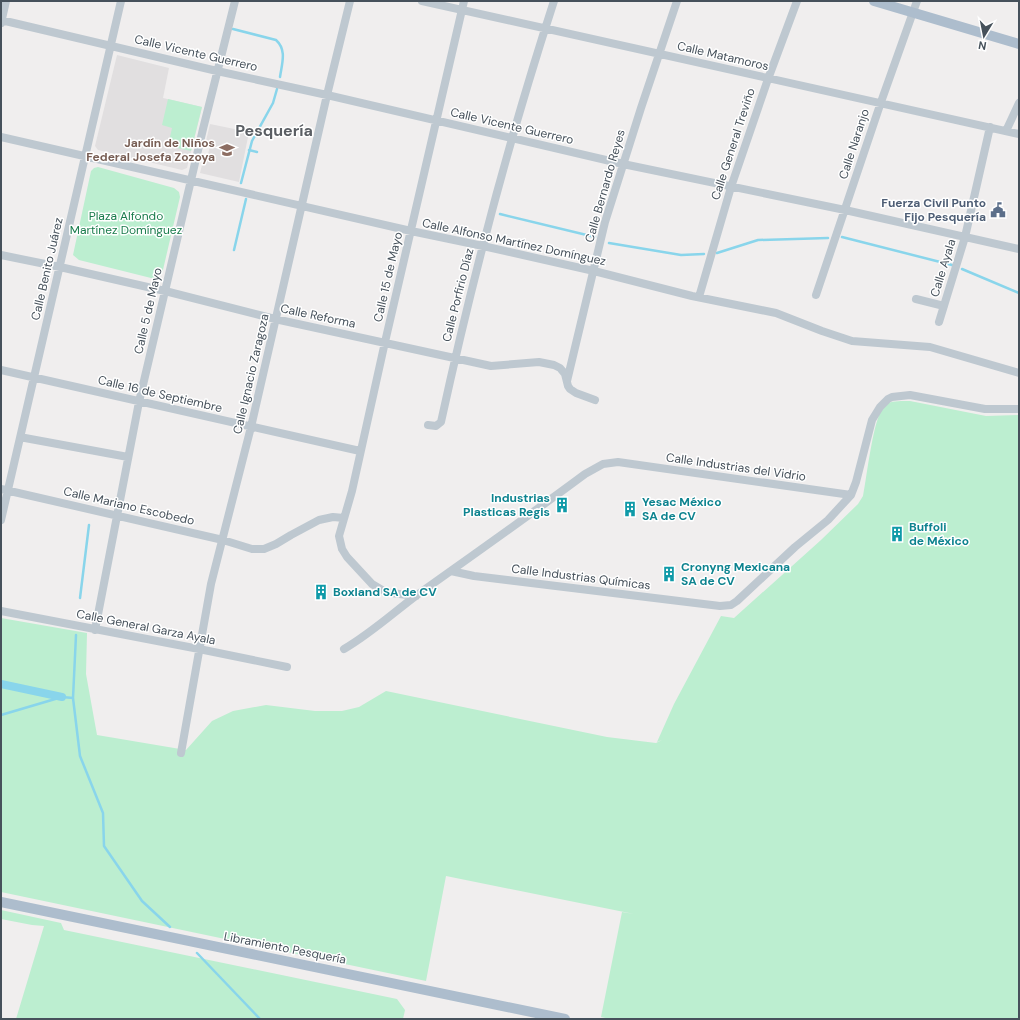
<svg xmlns="http://www.w3.org/2000/svg" width="1020" height="1020" font-family="'DM Sans',sans-serif">
  <style>
    .education { fill: #e1dfe0 }
    .green { fill: #bceed0 }
    .lines { fill: none; stroke-linecap: round; stroke-linejoin: round }
    .stream { stroke: #89d5eb; stroke-width: 2.5 }
    .canal { stroke: #89d5eb; stroke-width: 8 }
    .minor { stroke: #bec8d0; stroke-width: 8 }
    .major { stroke: #adbdcd; stroke-width: 10 }
    .labels { text-anchor: middle; dominant-baseline: central; stroke-width: 3; stroke-linejoin: round; paint-order: stroke }
    .street-label { font-size: 12px; fill: #46515b; stroke: #fff }
    .education-label { font-size: 12px; font-weight: bold; fill: #785e54; stroke: #fff; text-anchor: end }
    .service-label { font-size: 12px; font-weight: bold; fill: #4e5e75; stroke: #fff; text-anchor: end }
    .park-label { font-size: 12px; fill: #187b4b; stroke: #fff }
    .culture-label { font-size: 12px; font-weight: bold; fill: #0d838f; stroke: #fff; text-anchor: start }
    .district-label { font-size: 16px; font-weight: bold; fill: #5a5e63; stroke: #fff }
  </style>
  <rect width="100%" height="100%" fill="#f0eeee"/>
  <!-- education -->
  <path class="education" d="M 117,55 L 169,68 L 163,98 L 202,107 L 187,168 L 182,170 L 98,150 L 95,146 Z
    M 210,124 L 249,132 L 239,182 L 200,173 L 204,157 L 207,158 L 211,142 L 206,141 Z"/>
  <!-- green -->
  <path class="green" d="M 168,99 L 202,107 L 191,151 L 168,146 L 172,128 L 162,125 Z
    M 98,167 L 174,188 L 179,192 L 180,197 L 162,274 L 155,279 L 79,260 L 73,255 L 91,171 L 94,168 Z
    M 910,401 L 986,416 L 1019,415 L 1019,1019 L 610,1019 L 601,1017 L 622,912 L 634,914 L 446,876 L 426,981 L 1,892 L 1,618 L 87,633 L 86,674 L 97,735 L 186,750 L 212,721 L 233,711 L 266,705 L 315,711 L 342,711 L 359,707 L 386,691 L 607,737 L 656,743 L 662,740 L 657,742 L 674,704 L 721,616 L 734,618 L 821,540 L 858,504 L 863,496 C 867,477 873,418 884,406 C 889,400 903,401 910,401 Z
    M 1,910 L 61,923 L 64,930 L 397,999 L 405,1010 L 403,1019 L 16,1019 L 44,926 L 32,925 L 1,919 Z"/>
  <g class="lines">
    <!-- stream -->
    <path class="stream" d="M 233,29 L 276,40 C 287,50 282,63 280,77
      M 249,150 L 257,152
      M 241,183 L 252,141 L 273,103 L 277,89
      M 500,214 L 595,237
      M 842,237 L 952,265
      M 609,243 L 681,255 L 704,254
      M 234,250 L 246,199
      M 717,253 L 758,240 L 828,238
      M 962,269 L 1019,293
      M 80,598 L 89,525
      M 73,698 L 76,635
      M 1,715 L 62,697 L 73,698 L 80,756 L 103,813 L 104,846 L 142,901 L 170,927
      M 197,953 L 260,1019"/>
    <!-- canal -->
    <path class="canal" d="M 1,684 L 62,697"/>
    <!-- minor -->
    <path class="minor" d="M 422,1 L 1019,134
      M 1,20 L 217,71 L 327,95 L 623,164 L 845,210 L 1019,249
      M 1,23 L 6,1
      M 1006,131 L 1019,103
      M 1,137 L 411,231 L 483,246 L 594,271 L 692,296 L 761,310 L 776,313 L 822,331 L 852,341 L 930,347 L 1019,373
      M 1,255 L 60,267 L 165,291 L 275,319 L 491,366 L 539,362 L 554,365 L 560,368 L 565,374 L 568,386 L 570,389 L 576,393 L 595,400
      M 816,295 L 881,102 L 917,1
      M 699,297 L 731,187 L 768,79 L 797,1
      M 916,299 L 944,306
      M 939,322 L 965,237 L 990,127
      M 1,370 L 360,451
      M 567,381 L 605,222 L 641,108 L 677,1
      M 428,425 L 436,426 L 441,422 C 472,280 509,139 554,1
      M 25,438 L 128,457
      M 1,489 L 223,540 L 252,549 L 264,549 L 276,544 L 291,535 L 319,520 L 333,517 L 344,518
      M 1,520 L 121,1
      M 451,571 L 474,576 L 720,606 L 731,605 L 737,601 L 795,547 L 828,520 L 851,495 L 856,482 L 872,420 L 880,407 L 888,399 L 892,397 L 910,395 L 985,409 L 1019,409
      M 416,596 L 391,593 L 382,590 L 372,584 L 347,557 L 342,549 L 339,536 L 352,491 L 385,342 L 464,1
      M 1,611 L 199,649 L 287,667
      M 95,630 L 139,402 L 203,129 L 235,1
      M 344,649 C 370,634 393,613 417,595 C 473,555 530,515 585,474 L 603,464 L 618,462 L 851,495
      M 181,753 L 211,584 L 251,427 L 327,95 L 350,1"/>
    <!-- major -->
    <path class="major" d="M 874,1 L 1019,44
      M 1,902 L 565,1019"/>
  </g>
  <!-- icons -->
  <defs>
    <g id="school-bare" transform="scale(1.2)"><path d="M0-5L7-2L0 1L-7-2ZM-4 1L0 2.5L4 1V4Q0 6-4 4Z" fill="#8d6e63" stroke="#fff" stroke-width="2.5" paint-order="stroke"/></g>
    <g id="civic-bare" transform="scale(1.2)"><path d="M-.6-6.5H3V-4.5H.6V-3L4-1V1h2V6H-6V1h2V-1L-.6-3ZM-1.2 2.5V6h2.4V2.5Z" fill="#5c6f8a" stroke="#fff" stroke-width="2.5" paint-order="stroke"/></g>
    <g id="building-bare" transform="scale(1.2)"><path d="M-4-6H4V6H1V3H-1V6H-4ZM-2.5-4.3h1.7v1.8h-1.7ZM.8-4.3h1.7v1.8H.8ZM-2.5-1h1.7V.8h-1.7ZM.8-1h1.7V.8H.8Z" fill="#0f9aa8" stroke="#fff" stroke-width="2.5" paint-order="stroke"/></g>
  </defs>
  <g fill-rule="evenodd">
    <use href="#school-bare" x="227" y="150"/>
    <use href="#civic-bare" x="998" y="210"/>
    <use href="#building-bare" x="562" y="505"/>
    <use href="#building-bare" x="630" y="509"/>
    <use href="#building-bare" x="897" y="534"/>
    <use href="#building-bare" x="669" y="574"/>
    <use href="#building-bare" x="321" y="592"/>
  </g>
  <g class="labels">
    <!-- street labels -->
    <g class="street-label">
      <text transform="translate(196 53) rotate(13)">Calle Vicente Guerrero</text>
      <text transform="translate(723 56) rotate(13)">Calle Matamoros</text>
      <text transform="translate(512 126) rotate(13)">Calle Vicente Guerrero</text>
      <text transform="translate(733 144) rotate(-72)">Calle General Treviño</text>
      <text transform="translate(854 144) rotate(-72)">Calle Naranjo</text>
      <text transform="translate(605 186) rotate(-74)">Calle Bernardo Reyes</text>
      <text transform="translate(514 242) rotate(12)">Calle Alfonso Martínez Domínguez</text>
      <text transform="translate(943 268) rotate(-73)">Calle Ayala</text>
      <text transform="translate(47 269) rotate(-77)">Calle Benito Juárez</text>
      <text transform="translate(388 277) rotate(-77)">Calle 15 de Mayo</text>
      <text transform="translate(458 295) rotate(-76)">Calle Porfirio Díaz</text>
      <text transform="translate(148 311) rotate(-77)">Calle 5 de Mayo</text>
      <text transform="translate(318 316) rotate(12)">Calle Reforma</text>
      <text transform="translate(251 374) rotate(-77)">Calle Ignacio Zaragoza</text>
      <text transform="translate(160 394) rotate(13)">Calle 16 de Septiembre</text>
      <text transform="translate(736 467) rotate(8)">Calle Industrias del Vidrio</text>
      <text transform="translate(129 506) rotate(13)">Calle Mariano Escobedo</text>
      <text transform="translate(581 577) rotate(7)">Calle Industrias Químicas</text>
      <text transform="translate(146 627) rotate(11)">Calle General Garza Ayala</text>
      <text transform="translate(285 948) rotate(11)">Libramiento Pesquería</text>
    </g>
    <!-- education labels -->
    <g class="education-label">
      <text x="215" y="143">Jardín de Niños<tspan x="215" dy="14">Federal Josefa Zozoya</tspan></text>
    </g>
    <!-- service labels -->
    <g class="service-label">
      <text x="986" y="203">Fuerza Civil Punto<tspan x="986" dy="14">Fijo Pesquería</tspan></text>
    </g>
    <!-- park labels -->
    <g class="park-label">
      <text x="126" y="216">Plaza Alfondo<tspan x="126" dy="14">Martínez Domínguez</tspan></text>
    </g>
    <!-- culture labels -->
    <g class="culture-label">
      <text x="550" y="498" text-anchor="end">Industrias<tspan x="550" dy="14">Plasticas Regis</tspan></text>
      <text x="642" y="502">Yesac México<tspan x="642" dy="14">SA de CV</tspan></text>
      <text x="909" y="527">Buffoli<tspan x="909" dy="14">de México</tspan></text>
      <text x="681" y="567">Cronyng Mexicana<tspan x="681" dy="14">SA de CV</tspan></text>
      <text x="333" y="592">Boxland SA de CV</text>
    </g>
    <!-- district labels -->
    <g class="district-label">
      <text x="274" y="130">Pesquería</text>
    </g>
  </g>
  <!-- border -->
  <rect width="1020" height="1020" fill="none" stroke="#46515b" stroke-width="4"/>
  <!-- north arrow -->
  <g transform="translate(984 36) rotate(190)" stroke="#ffffff" stroke-width="3" paint-order="stroke">
  <path d="M0-3L7 15L0 10L-7 15Z" fill="#46515b"/>
  <text y="-6" font-size="11" font-weight="bold" text-anchor="middle" fill="#46515b">N</text>
  </g>
</svg>
